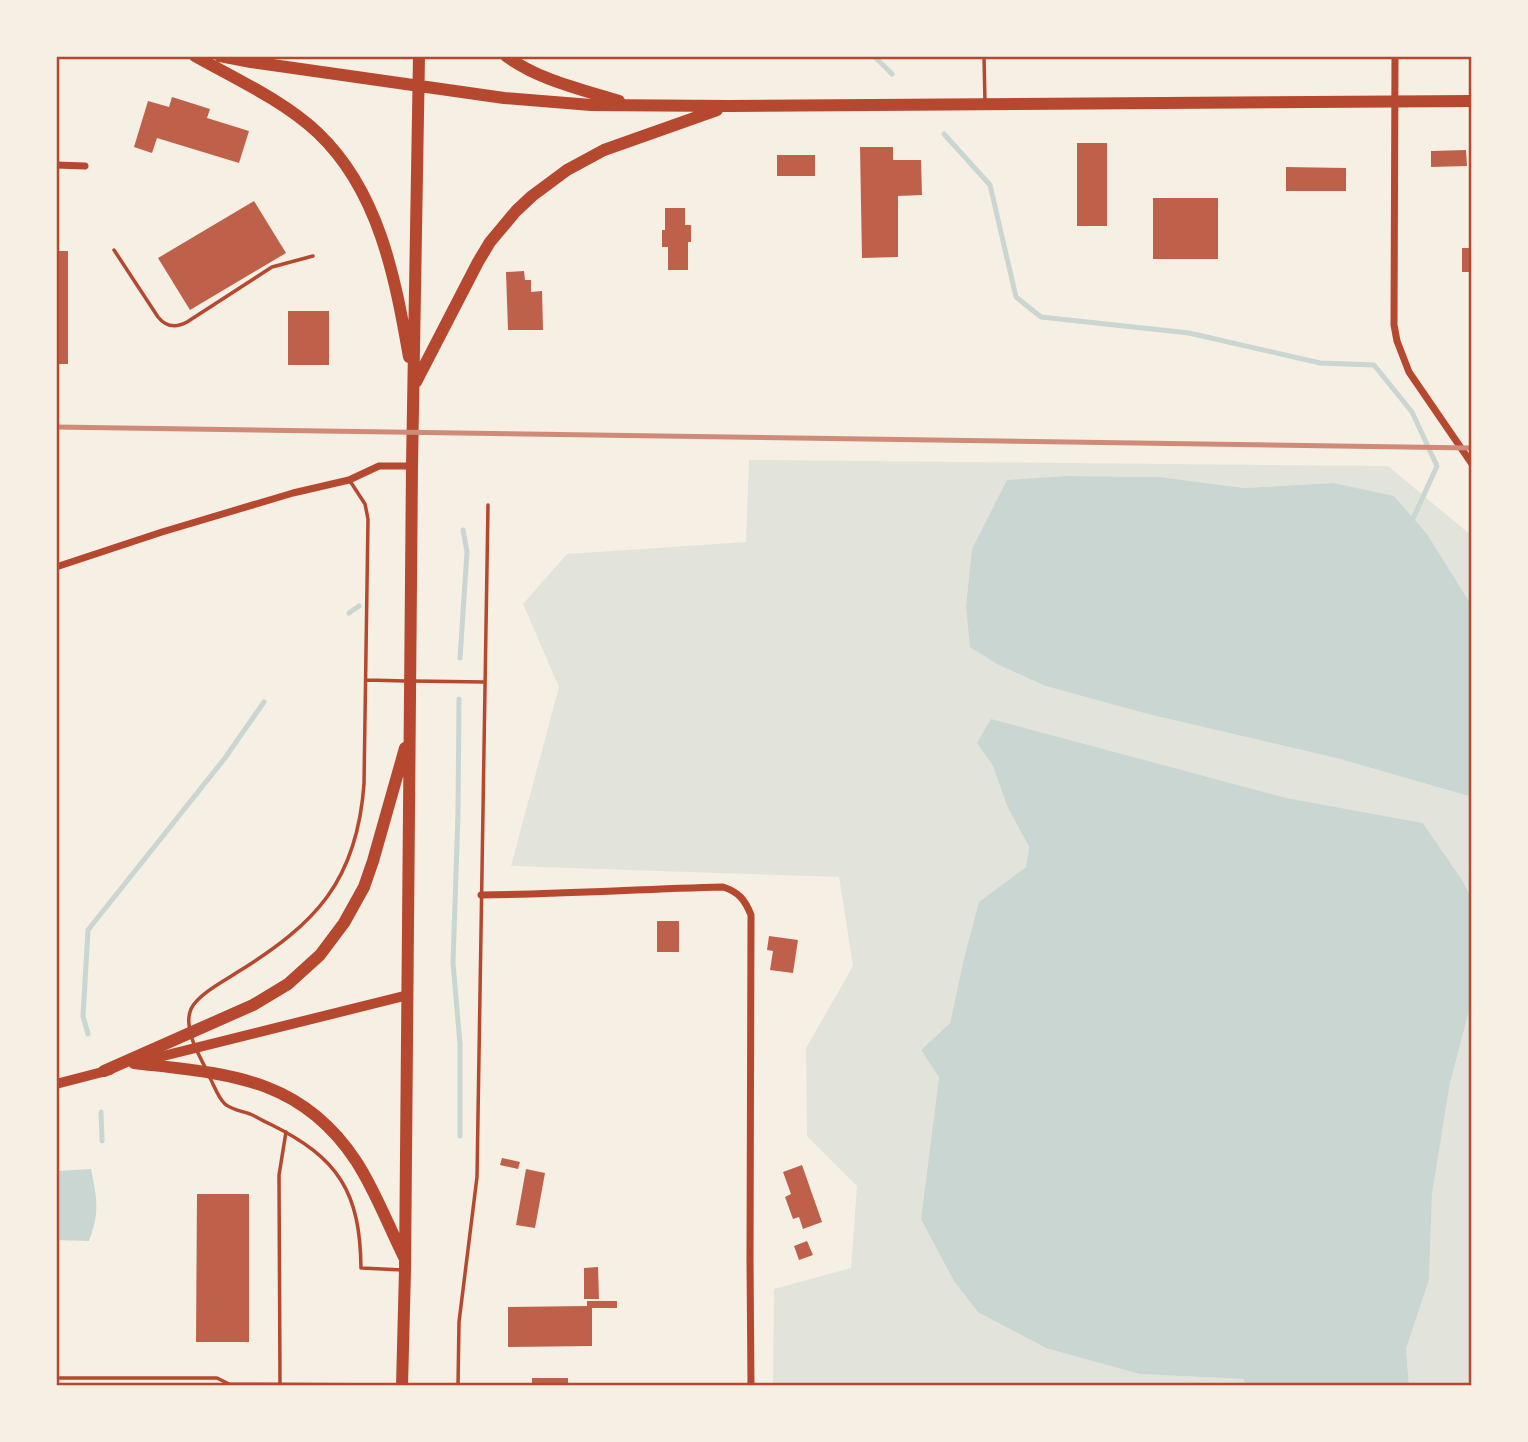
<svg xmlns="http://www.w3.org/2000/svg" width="1528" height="1442" font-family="Manrope,sans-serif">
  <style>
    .green { fill: #e2e4dc }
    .water { fill: #c9d6d2 }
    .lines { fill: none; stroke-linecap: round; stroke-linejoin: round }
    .stream { stroke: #c9d6d2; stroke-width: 5 }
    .building { fill: #bf614a }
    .service { stroke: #b5482f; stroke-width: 3.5 }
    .minor { stroke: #b5482f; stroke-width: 7 }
    .primary { stroke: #b5482f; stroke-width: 10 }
    .trunk { stroke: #b5482f; stroke-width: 12 }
    .rail { stroke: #cf8b77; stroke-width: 5 }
    .neatline { fill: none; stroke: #b5482f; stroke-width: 2.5 }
  </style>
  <rect width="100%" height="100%" fill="#f6efe4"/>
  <!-- green -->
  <path class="green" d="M 749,460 L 1388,466 L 1472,536 L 1472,606 L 1427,534 L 1333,483 L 1244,488 L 1160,477 L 1065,476 L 1007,481 L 972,549 L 1152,715 L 1340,759 L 1472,797 L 1472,899 L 1462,880 L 1423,823 L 977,743 L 993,766 L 1007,806 L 1029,847 L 1026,867 L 979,903 L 964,958 L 950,1023 L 921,1050 L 939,1077 L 921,1219 L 1140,1374 L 1243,1379 L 1247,1386 L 773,1386 L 774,1289 L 851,1268 L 857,1186 L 807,1136 L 806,1048 L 853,966 L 839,877 L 511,866 L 559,687 L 523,604 L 567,554 L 746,542 Z
    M 1472,1000 L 1472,1386 L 1409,1386 L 1406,1349 L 1429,1280 L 1432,1194 L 1450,1083 Z"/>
  <!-- water -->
  <path class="water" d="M 1065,476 L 1160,477 L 1244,488 L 1333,483 L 1394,496 L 1427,534 L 1472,606 L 1472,797 L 1340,759 L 1152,715 L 1046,686 L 997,664 L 970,647 L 966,607 L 972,549 L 1007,480 Z
    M 991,719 L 1286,798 L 1423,823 L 1462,880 L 1472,899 L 1472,1000 L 1450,1083 L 1432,1194 L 1429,1280 L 1406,1349 L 1409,1386 L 1247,1386 L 1243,1379 L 1140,1374 L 1046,1348 L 978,1312 L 954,1281 L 921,1219 L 939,1077 L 921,1050 L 950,1023 L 964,958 L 979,902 L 1026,867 L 1029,847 L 1007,806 L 993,766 L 977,743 Z
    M 91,1169 C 97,1199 100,1211 89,1241 L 56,1240 L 56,1171 Z"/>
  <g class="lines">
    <!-- stream -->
    <path class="stream" d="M 874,56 L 892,74
      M 944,134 L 990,185 L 1016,297 L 1041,317 L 1189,333 L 1320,363 L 1374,365 L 1412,412 L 1437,466 L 1411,523
      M 349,613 L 359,606
      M 460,658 L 467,552 L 463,530
      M 459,699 L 458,814 L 453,963 L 460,1044 L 460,1136
      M 88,1034 L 83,1016 L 88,930 L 225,758 L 264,702
      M 101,1112 L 102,1141"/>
  </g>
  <!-- building -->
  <path class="building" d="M 172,97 L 210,109 L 207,118 L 249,131 L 239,163 L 157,138 L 152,153 L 134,147 L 148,101 L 169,107 Z
    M 1077,143 L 1107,143 L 1107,226 L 1077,226 Z
    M 860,147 L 893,147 L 893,160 L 921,160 L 922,195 L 898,196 L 898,257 L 862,258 Z
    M 1466,150 L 1467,166 L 1431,167 L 1431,151 Z
    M 777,155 L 815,155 L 815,176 L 777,176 Z
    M 1286,167 L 1346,168 L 1346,191 L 1286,191 Z
    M 1153,198 L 1218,198 L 1218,259 L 1153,259 Z
    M 254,201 L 286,253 L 190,310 L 158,258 Z
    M 665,208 L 685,208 L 685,225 L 691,225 L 691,242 L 688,242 L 688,270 L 668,270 L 668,247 L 662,247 L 662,230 L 665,230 Z
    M 1462,248 L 1472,248 L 1472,272 L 1462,272 Z
    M 56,251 L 68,251 L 68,364 L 56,364 Z
    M 524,271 L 525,280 L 531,280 L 531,292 L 542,291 L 543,330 L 508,330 L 506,272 Z
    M 288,311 L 329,311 L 329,365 L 288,365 Z
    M 657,921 L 679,921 L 679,952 L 657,952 Z
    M 769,936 L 798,940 L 793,973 L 770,970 L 773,951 L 767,950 Z
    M 502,1158 L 520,1162 L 518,1169 L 500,1165 Z
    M 802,1165 L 822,1222 L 803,1229 L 799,1217 L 793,1219 L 785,1197 L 791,1194 L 783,1172 Z
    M 526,1169 L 545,1173 L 535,1228 L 516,1225 Z
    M 197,1194 L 249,1194 L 249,1342 L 196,1342 Z
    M 807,1241 L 813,1255 L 799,1260 L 794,1246 Z
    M 598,1267 L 599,1299 L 584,1299 L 584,1268 Z
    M 587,1301 L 617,1301 L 617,1308 L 592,1308 L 592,1346 L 508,1347 L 508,1307 L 587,1306 Z
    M 532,1378 L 568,1378 L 568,1386 L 532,1386 Z"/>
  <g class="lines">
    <!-- service -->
    <path class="service" d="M 984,56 L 985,103
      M 114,250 L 158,317 C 166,327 176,328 187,322 L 272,267 L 313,256
      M 366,680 L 406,681
      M 413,681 L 485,682
      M 206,1069 C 198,1053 183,1028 191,1009 C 197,995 224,981 236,973 C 316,924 357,881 364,784 L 368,519 L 365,504 L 350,481
      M 209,1076 C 214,1085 218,1098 225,1104 C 232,1110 242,1111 250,1114 C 257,1117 263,1121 270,1124 C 339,1158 360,1192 361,1268 L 403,1270
      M 56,1378 L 217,1378 L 229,1384 L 399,1385
      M 280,1384 L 279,1175 L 286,1132
      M 458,1386 L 459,1322 L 477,1177 L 488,505"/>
    <!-- minor -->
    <path class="minor" d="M 1395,56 L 1394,325 L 1397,341 L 1409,372 L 1472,464
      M 56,165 L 85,166
      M 56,567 L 162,532 L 293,493 L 349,480 L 379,466 L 412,466
      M 481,895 C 562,894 642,889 723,887 C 739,892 745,900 751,915 L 750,1259 L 751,1386"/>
    <!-- primary -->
    <path class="primary" d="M 139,1062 L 408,995
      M 56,1084 L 110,1070"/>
    <!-- trunk -->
    <path class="trunk" d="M 195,56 C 236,79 284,101 318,133 C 379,191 395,277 409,357
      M 220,56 L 251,62 L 504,98 L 591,105 L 729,106 L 1472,101
      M 506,56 C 539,80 580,89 619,101
      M 416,382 L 478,262 L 490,242 L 516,211 L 532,196 L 567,170 L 604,150 L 717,110
      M 134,1063 C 226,1074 300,1076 356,1161 C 375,1190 388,1225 404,1257
      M 104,1071 L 253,1005 L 288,984 L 320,955 L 344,923 L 364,887 L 373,861 L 405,748
      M 402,1386 L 405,1270 L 412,466 L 419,56"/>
    <!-- rail -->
    <path class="rail" d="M 56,427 L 1472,448"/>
  </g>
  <!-- border -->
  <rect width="1528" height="1442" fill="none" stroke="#f6efe4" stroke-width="116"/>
  <rect x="58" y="58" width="1412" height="1326" class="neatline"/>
</svg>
